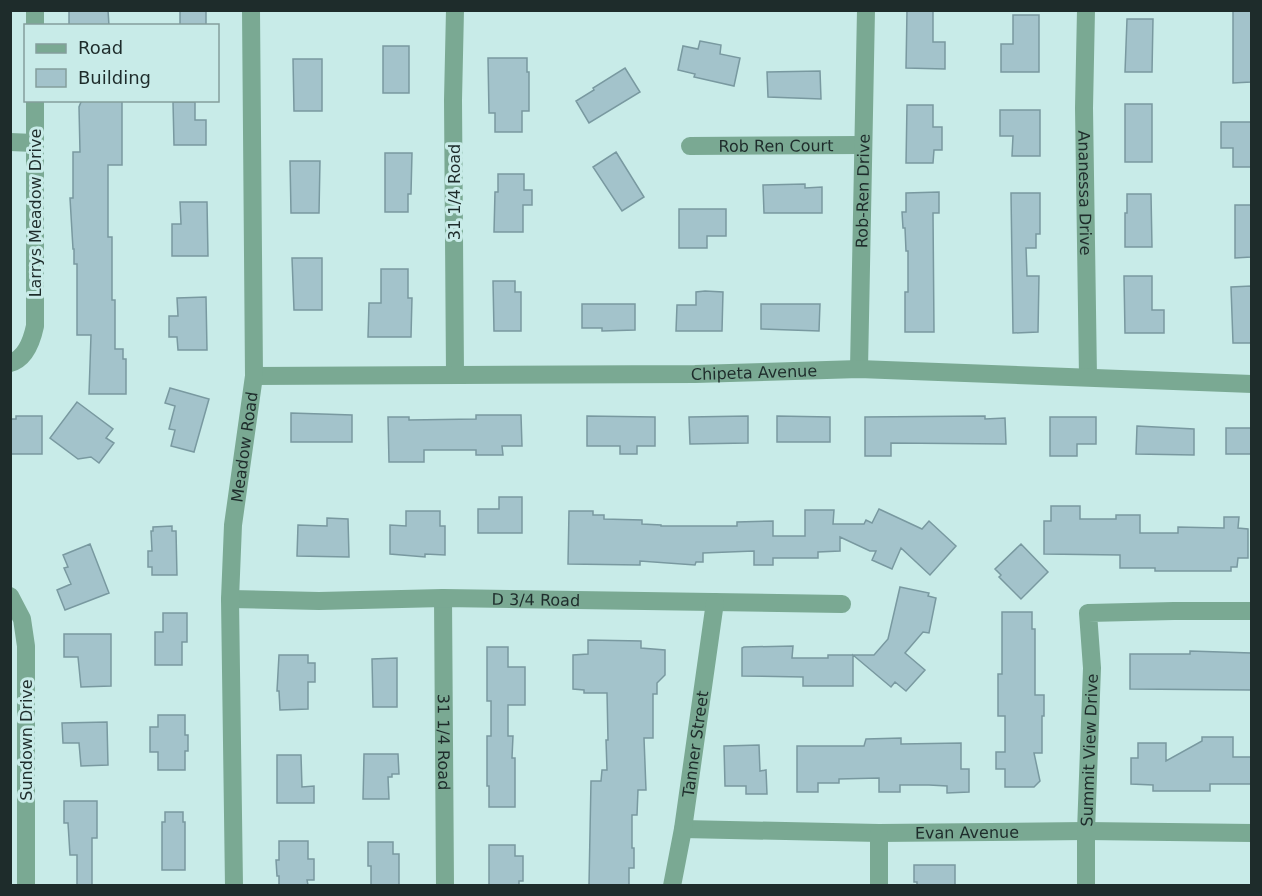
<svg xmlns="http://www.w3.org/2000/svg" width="1262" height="896" font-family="'DejaVu Sans',sans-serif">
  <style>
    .building { fill: #a3c3cb; stroke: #7999a0; stroke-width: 1.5 }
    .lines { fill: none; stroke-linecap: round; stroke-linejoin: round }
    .street { stroke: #7aa993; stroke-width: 18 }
    .labels { text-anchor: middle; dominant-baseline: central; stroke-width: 6; stroke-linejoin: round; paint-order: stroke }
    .street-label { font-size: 16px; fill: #1e2c2b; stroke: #c8ebe8 }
  </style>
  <rect width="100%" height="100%" fill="#c8ebe8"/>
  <!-- building -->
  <path class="building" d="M 69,10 L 108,10 L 109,26 L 69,26 Z
    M 180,10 L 206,10 L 206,26 L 180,26 Z
    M 907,10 L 933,10 L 933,42 L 945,42 L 945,69 L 906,68 Z
    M 1233,10 L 1251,10 L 1251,82 L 1233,83 Z
    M 1013,15 L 1039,15 L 1039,72 L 1001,72 L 1001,44 L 1013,44 Z
    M 1127,19 L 1153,19 L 1152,72 L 1125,72 Z
    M 700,41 L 721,45 L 720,54 L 740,58 L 734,86 L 694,77 L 695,74 L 678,70 L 683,46 L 698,49 Z
    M 383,46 L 409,46 L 409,93 L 383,93 Z
    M 488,58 L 527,58 L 527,72 L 529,72 L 529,111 L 522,111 L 522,132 L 495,132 L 495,113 L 489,113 Z
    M 293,59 L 322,59 L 322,111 L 294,111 Z
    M 625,68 L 640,92 L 589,123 L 576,101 L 594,90 L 593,88 Z
    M 820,71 L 821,99 L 768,97 L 767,72 Z
    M 85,100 L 122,100 L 122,165 L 108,165 L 108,237 L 112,237 L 112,300 L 115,300 L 115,349 L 123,349 L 123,359 L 126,359 L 126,394 L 89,394 L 91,335 L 77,335 L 77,264 L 74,264 L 74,249 L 73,249 L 70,198 L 73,198 L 73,152 L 80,152 L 79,107 L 81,102 Z
    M 173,102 L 195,102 L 195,120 L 206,120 L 206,145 L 174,145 Z
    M 1125,104 L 1152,104 L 1152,162 L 1125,162 Z
    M 907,105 L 933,105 L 933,127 L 942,127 L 942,150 L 934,150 L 933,163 L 906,163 Z
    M 1000,110 L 1040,110 L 1040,156 L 1012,156 L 1013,136 L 1000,136 Z
    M 1221,122 L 1251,122 L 1251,167 L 1233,167 L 1233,148 L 1221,148 Z
    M 616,152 L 644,197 L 622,211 L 593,167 Z
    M 385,153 L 412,153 L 411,194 L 408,194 L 408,212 L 385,212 Z
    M 290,161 L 320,161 L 319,213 L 291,213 Z
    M 498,174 L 524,174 L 524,190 L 532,190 L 532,205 L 523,205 L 523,232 L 494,232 L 495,192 L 498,192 Z
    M 805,184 L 805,188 L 822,187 L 822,213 L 764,213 L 763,185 Z
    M 939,192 L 939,213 L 933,213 L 934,332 L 905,332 L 905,292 L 908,292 L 908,251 L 906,251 L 905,228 L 903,228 L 902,212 L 906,212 L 906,193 Z
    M 1011,193 L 1040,193 L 1040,234 L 1036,234 L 1036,248 L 1026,248 L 1027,276 L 1039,276 L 1038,332 L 1013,333 Z
    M 1127,194 L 1151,194 L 1152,247 L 1125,247 L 1125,213 L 1127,213 Z
    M 180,202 L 207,202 L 208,256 L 172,256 L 172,224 L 181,224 Z
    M 1235,205 L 1251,205 L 1251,257 L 1235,258 Z
    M 679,209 L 726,209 L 726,236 L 707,236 L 707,248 L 679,248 Z
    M 292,258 L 322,258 L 322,310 L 294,310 Z
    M 381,269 L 408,269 L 408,298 L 412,298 L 411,337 L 368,337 L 369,303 L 381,303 Z
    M 1124,276 L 1152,276 L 1152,310 L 1164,310 L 1164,333 L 1125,333 Z
    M 493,281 L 515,281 L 515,292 L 521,292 L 521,331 L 494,331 Z
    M 1251,286 L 1251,343 L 1233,343 L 1231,287 Z
    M 705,291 L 723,292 L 722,331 L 676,331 L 677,305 L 696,305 L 696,292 Z
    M 206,297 L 207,350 L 178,350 L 177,337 L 169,337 L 169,316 L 178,316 L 177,298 Z
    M 582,304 L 635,304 L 635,330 L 602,331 L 602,328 L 582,328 Z
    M 761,304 L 820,304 L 819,331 L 761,329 Z
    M 170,388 L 209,399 L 194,452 L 171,446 L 175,430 L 169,429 L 175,406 L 165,403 Z
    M 77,402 L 113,429 L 106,438 L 114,443 L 99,463 L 91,457 L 78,459 L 50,438 Z
    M 291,413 L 352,415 L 352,442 L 291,442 Z
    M 476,415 L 521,415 L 522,446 L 502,446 L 503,455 L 476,455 L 476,450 L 424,450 L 424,462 L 389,462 L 388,417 L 409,417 L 409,420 L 476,419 Z
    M 16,416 L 42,416 L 42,454 L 10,454 L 10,419 L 16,419 Z
    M 587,416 L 655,417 L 655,446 L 637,446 L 637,454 L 620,454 L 620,446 L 587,446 Z
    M 748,416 L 748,443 L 690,444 L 689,417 Z
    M 777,416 L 830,417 L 830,442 L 777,442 Z
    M 985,416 L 985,419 L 1005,418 L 1006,444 L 891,443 L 891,456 L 865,456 L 865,417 Z
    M 1050,417 L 1096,417 L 1096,444 L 1077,444 L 1077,456 L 1050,456 Z
    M 1137,426 L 1194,429 L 1194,455 L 1136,454 Z
    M 1226,428 L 1251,428 L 1251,454 L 1226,454 Z
    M 499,497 L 522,497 L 522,533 L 478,533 L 478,509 L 499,509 Z
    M 1051,506 L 1080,506 L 1080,519 L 1116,519 L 1116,515 L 1140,515 L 1140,533 L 1178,533 L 1178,527 L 1224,528 L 1224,517 L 1239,517 L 1238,528 L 1248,529 L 1248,558 L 1238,558 L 1237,567 L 1231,567 L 1231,571 L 1155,571 L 1155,568 L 1120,568 L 1120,555 L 1044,554 L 1044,521 L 1051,521 Z
    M 879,509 L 922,529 L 929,521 L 956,546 L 930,575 L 901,548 L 892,569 L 872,560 L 876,551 L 870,551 L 840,537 L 840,551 L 818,552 L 818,558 L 773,558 L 773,565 L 754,565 L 754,551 L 703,553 L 703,562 L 696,562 L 695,565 L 640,561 L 640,565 L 568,564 L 569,511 L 593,511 L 593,515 L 604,515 L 604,519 L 642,520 L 642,524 L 661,525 L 661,526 L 737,526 L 737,522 L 773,521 L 773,536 L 805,536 L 805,510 L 834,510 L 833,524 L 864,524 L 866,520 L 872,523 Z
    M 406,511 L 440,511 L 440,526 L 445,526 L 445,555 L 425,554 L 425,557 L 390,554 L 390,525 L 406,526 Z
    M 327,518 L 348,519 L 349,557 L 297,556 L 298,525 L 327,526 Z
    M 172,526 L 172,531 L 176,531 L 177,575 L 152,575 L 152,567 L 148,567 L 148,551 L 152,551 L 151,531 L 153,531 L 153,527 Z
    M 90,544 L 109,593 L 65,610 L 57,590 L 71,584 L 64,568 L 68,567 L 63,555 Z
    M 1021,544 L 1048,572 L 1021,599 L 999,577 L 1001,575 L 995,569 Z
    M 900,587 L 929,593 L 928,596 L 936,598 L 929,633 L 923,632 L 905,653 L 925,670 L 906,691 L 895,682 L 891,687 L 853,655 L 853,686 L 803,686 L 803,677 L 742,676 L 742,648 L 744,647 L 793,646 L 792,658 L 828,658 L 828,655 L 874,655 L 888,639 Z
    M 1002,612 L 1032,612 L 1032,629 L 1035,629 L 1035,695 L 1044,695 L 1044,716 L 1042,716 L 1042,753 L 1034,753 L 1040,781 L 1034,787 L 1005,787 L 1005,769 L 996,769 L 996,752 L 1005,752 L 1005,716 L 998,716 L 998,674 L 1002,674 Z
    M 163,613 L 187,613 L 187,642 L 182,642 L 182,665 L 155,665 L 155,632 L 163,632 Z
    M 64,634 L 111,634 L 111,686 L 81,687 L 78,657 L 64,657 Z
    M 588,640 L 641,641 L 641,648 L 665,650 L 665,675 L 657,683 L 657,694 L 653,694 L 653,738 L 644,738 L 646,790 L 638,790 L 637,815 L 632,815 L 632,848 L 634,848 L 634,868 L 629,868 L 629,885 L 589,885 L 591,781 L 601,781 L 602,770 L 607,770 L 606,740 L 608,740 L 607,693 L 584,693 L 584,690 L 573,689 L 573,655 L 588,654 Z
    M 487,647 L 508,647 L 508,667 L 525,667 L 525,705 L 508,705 L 508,736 L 513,736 L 512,758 L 515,758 L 515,807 L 489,807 L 489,786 L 487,786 L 487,736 L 491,736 L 491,701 L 487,701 Z
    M 1190,651 L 1251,653 L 1251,690 L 1130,689 L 1130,654 L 1190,654 Z
    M 279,655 L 308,655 L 308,663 L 315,663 L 315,682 L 308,682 L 308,709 L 280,710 L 279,691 L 277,691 Z
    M 397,658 L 397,707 L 373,707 L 372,659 Z
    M 158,715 L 185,715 L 185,735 L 188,735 L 188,751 L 185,751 L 185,770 L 158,770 L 158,752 L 150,752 L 150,727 L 158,727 Z
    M 107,722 L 108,765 L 81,766 L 79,743 L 63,743 L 62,723 Z
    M 1202,737 L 1233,737 L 1233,757 L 1251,757 L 1251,784 L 1210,784 L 1210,791 L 1153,791 L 1153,785 L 1131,784 L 1131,758 L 1138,758 L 1138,743 L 1166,743 L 1166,761 L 1202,741 Z
    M 901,738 L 901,744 L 961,743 L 961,769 L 969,769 L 969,792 L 947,793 L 947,786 L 929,785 L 900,785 L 900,792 L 879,792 L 879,778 L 839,779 L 839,783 L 818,783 L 818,792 L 797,792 L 797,746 L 864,746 L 866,739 Z
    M 759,745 L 760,771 L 766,770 L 767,794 L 746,794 L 746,786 L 725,786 L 724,746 Z
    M 364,754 L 398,754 L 399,774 L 392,774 L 392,777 L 388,777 L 389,799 L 363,799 Z
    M 277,755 L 301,755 L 302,787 L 314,786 L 314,803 L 277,803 Z
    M 64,801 L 97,801 L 97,838 L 92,838 L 92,885 L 77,885 L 77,855 L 70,855 L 68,823 L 64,823 Z
    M 165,812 L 183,812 L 183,822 L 185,822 L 185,870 L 162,870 L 162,822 L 165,822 Z
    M 279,841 L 308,841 L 308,859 L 314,859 L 314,880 L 307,880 L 308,885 L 279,885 L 279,876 L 277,876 L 276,860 L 279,860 Z
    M 368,842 L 393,842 L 393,854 L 399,854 L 399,885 L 371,885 L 371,866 L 368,866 Z
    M 489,845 L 515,845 L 515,856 L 523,856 L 523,881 L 519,881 L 519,885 L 489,885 Z
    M 914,865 L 955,865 L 955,885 L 917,885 L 917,882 L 914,882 Z"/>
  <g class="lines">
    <!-- street -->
    <g class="street">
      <path id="s1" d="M 1086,10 L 1084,108 L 1088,377"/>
      <path d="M 35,26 L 35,10"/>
      <path d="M 10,142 L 34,143"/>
      <path id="s2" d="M 690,146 L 862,145"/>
      <path d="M 10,363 C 25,359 32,340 35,326 L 35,100"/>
      <path id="s3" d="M 859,369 L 866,10"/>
      <path d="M 455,374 L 453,100 L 455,10"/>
      <path id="s4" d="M 254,376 L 695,374 L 859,369 L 1252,384"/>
      <path d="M 10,596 L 22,619 L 26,646 L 26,886"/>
      <path id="s5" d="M 443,598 L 445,886"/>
      <path id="s6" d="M 230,599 L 319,601 L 443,598 L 842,604"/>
      <path id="s7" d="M 683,829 L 879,833 L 1086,831 L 1252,833"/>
      <path d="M 879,833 L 879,886"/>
      <path id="s8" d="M 234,886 L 230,599 L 233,525 L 254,376 L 251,10"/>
      <path id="s9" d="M 672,886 L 683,829 L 715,602"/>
      <path id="s10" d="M 1086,886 L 1086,831 L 1092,668 L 1088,613 L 1174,611 L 1252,611"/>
    </g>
  </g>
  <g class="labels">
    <!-- street labels -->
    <g class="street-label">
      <text stroke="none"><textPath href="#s2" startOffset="86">Rob Ren Court</textPath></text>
      <text stroke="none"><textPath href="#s3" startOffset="178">Rob-Ren Drive</textPath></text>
      <text transform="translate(454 192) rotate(-90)">31 1/4 Road</text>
      <text stroke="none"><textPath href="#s1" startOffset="183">Ananessa Drive</textPath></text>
      <text transform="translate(35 213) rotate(-90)">Larrys Meadow Drive</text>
      <text stroke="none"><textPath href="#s4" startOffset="500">Chipeta Avenue</textPath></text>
      <text stroke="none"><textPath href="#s8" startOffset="440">Meadow Road</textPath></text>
      <text stroke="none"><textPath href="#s6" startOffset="306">D 3/4 Road</textPath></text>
      <text transform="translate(26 740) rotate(-90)">Sundown Drive</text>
      <text stroke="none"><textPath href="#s5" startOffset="144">31 1/4 Road</textPath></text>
      <text stroke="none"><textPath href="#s9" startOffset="144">Tanner Street</textPath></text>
      <text stroke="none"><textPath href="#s10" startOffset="136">Summit View Drive</textPath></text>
      <text stroke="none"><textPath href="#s7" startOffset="284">Evan Avenue</textPath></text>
    </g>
  </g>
  <!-- border -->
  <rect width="1262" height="896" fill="none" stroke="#1e2c2b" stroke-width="24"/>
  <!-- legend -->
  <rect x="24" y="24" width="195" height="78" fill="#c8ebe8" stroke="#849f9c" stroke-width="1.5"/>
  <rect x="36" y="44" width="30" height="9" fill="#7aa993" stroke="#849f9c" stroke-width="1.5"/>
  <text x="78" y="54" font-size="18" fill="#1e2c2b">Road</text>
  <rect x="36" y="69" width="30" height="18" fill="#a3c3cb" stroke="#849f9c" stroke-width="1.5"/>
  <text x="78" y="84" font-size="18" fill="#1e2c2b">Building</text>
</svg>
